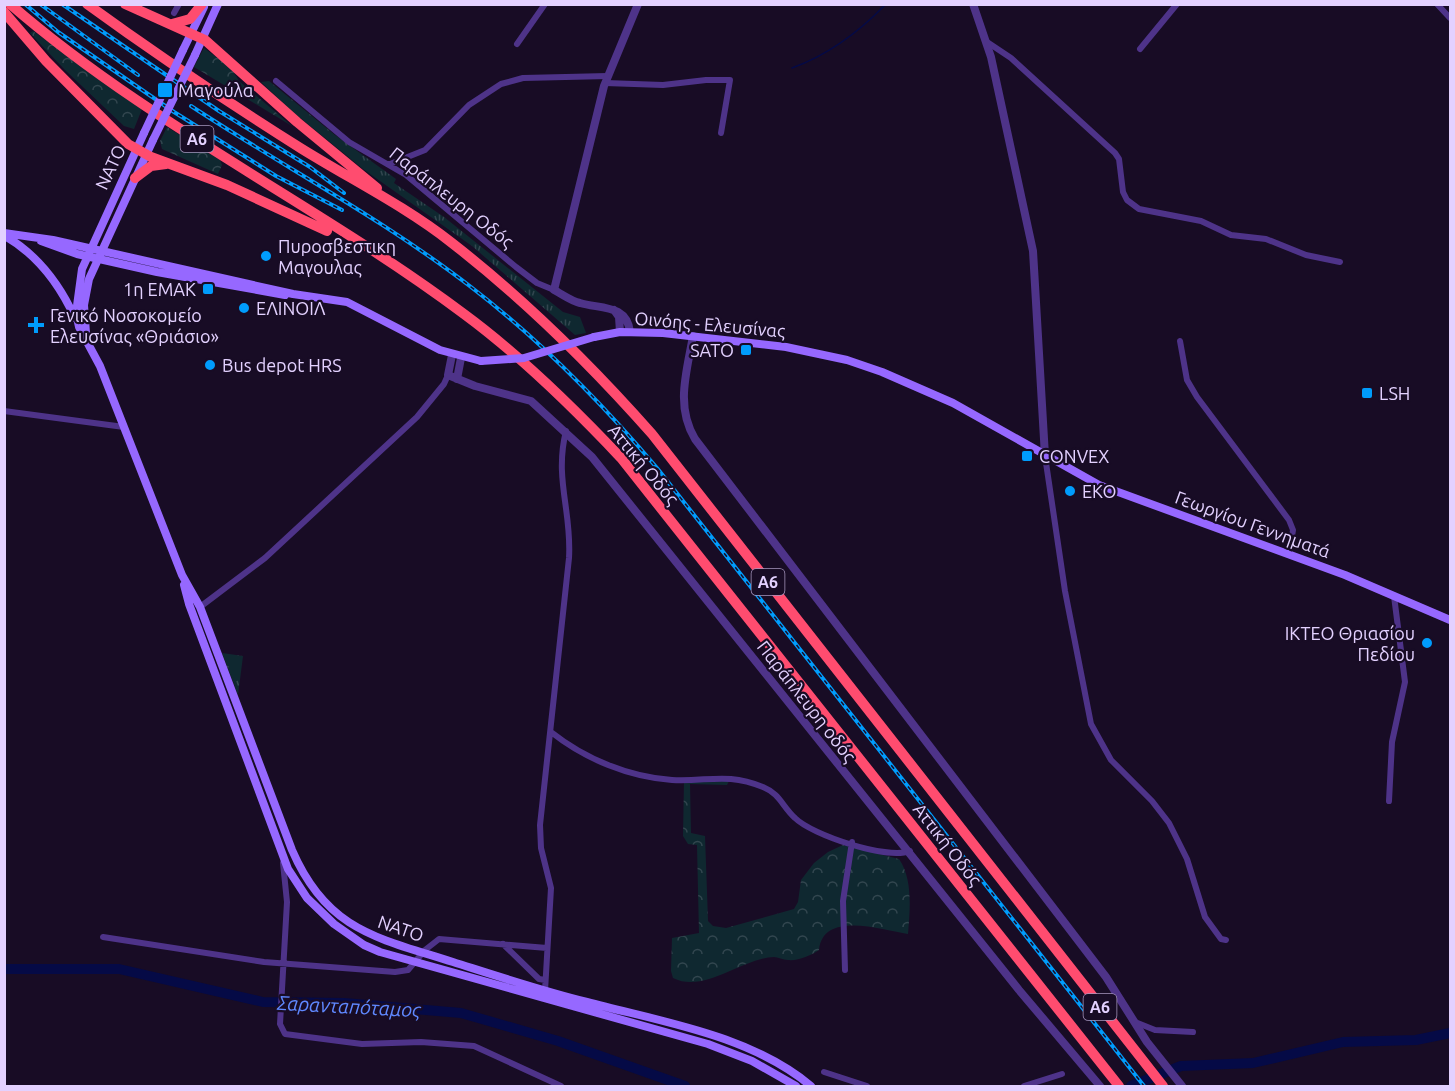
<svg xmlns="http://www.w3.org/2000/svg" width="1455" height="1091" font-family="Ubuntu,sans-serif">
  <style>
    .grass { fill: url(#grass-tufts) }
    .forest { fill: url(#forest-crowns) }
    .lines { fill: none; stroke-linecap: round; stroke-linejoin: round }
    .stream { stroke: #050a46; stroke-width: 1.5 }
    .river { stroke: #050a46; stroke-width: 10 }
    .minor { stroke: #4e3389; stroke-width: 6 }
    .tertiary { stroke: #4e3389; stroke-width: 8 }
    .secondary { stroke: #9668ff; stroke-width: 8 }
    .motorway { stroke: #ff4c6f; stroke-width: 10 }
    .rail-casing { stroke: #009cfc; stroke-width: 4 }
    .rail { stroke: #180c25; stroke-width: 1.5; stroke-dasharray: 4.5; stroke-linecap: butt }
    .secondary-bridge { stroke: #9668ff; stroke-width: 8 }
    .poi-dot { fill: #009cfc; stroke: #180c25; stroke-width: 2 }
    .labels { text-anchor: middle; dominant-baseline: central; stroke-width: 4.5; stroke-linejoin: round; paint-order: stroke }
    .shield { fill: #180c25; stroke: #a696be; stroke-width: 1.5 }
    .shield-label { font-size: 16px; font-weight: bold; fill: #e3d1ff }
    .poi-label { font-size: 18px; fill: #e3d1ff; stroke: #180c25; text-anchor: start }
    .street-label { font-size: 18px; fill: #e3d1ff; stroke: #180c25 }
    .water-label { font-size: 20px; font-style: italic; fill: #5f88ff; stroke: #180c25 }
  </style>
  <defs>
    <pattern id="grass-tufts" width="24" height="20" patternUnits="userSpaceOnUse" patternTransform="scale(1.5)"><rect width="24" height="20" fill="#0f2830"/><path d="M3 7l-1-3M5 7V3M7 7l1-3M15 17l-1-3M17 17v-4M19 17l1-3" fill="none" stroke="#32464f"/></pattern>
    <pattern id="forest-crowns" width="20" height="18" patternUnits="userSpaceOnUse" patternTransform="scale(1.5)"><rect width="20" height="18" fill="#0f2830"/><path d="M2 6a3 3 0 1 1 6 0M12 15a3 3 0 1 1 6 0" fill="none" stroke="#32464f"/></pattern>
  </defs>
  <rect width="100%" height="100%" fill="#180c25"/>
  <!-- grass -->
  <path class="grass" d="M 269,81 L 335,135 L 396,179 L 394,183 L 444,217 L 563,312 L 580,317 L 586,333 L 575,335 L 472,246 L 363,169 L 293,112 L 261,82 Z
    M 222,653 L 243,656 L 238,695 Z"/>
  <!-- forest -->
  <path class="forest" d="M 33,31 L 142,109 L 134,129 L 124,126 L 65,70 L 30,33 Z
    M 204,48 L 231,68 L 239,81 L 292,126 L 194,67 Z
    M 167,127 L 220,160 L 222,165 L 218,174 L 162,149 L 160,141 Z
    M 729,781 L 727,785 L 690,784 L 691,833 L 705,836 L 708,921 L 713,926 L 726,928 L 794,909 L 798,902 L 801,880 L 814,863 L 828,852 L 843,845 L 899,859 C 913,879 910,910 908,934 C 883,930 823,910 819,950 C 810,956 798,961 788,960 C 783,960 778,957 774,957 C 742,958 705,994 673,978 L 671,971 L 672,938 L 699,933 L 697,845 L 688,844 L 683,836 L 684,782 Z"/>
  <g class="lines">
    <!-- stream -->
    <path class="stream" d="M 792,68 C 828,55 859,32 886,4"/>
    <!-- river -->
    <path class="river" d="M 4,969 L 119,969 L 263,1002 L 344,1003 L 461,1013 L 558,1041 L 685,1086
      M 1131,1086 L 1181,1066 L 1253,1063 L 1343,1042 L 1416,1040 L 1450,1033"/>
    <!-- minor -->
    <path class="minor" d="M 1437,4 L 1450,18
      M 174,13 L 179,4
      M 987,42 L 1011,58 L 1115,153 L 1119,159 L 1123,192 L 1127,200 L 1139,209 L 1201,221 L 1231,235 L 1266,239 L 1306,255 L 1340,262
      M 517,44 L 545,4
      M 1140,49 L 1177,4
      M 276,81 L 349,142 L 406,175 L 516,267 L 537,283 L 554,290
      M 605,83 L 663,85 L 706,80 L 730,80 L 721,133
      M 390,164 L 425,150 L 469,105 L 501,84 L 523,78 L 608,76
      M 1180,341 L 1187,380 L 1197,397 L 1289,520 L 1293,530 L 1289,554
      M 4,411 L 124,427
      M 1045,456 L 1065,591 L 1091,724 L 1111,760 L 1152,801 L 1169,823 L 1187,859 L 1205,917 L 1221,939 L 1226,940
      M 200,607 L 265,558 L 417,417 L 444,384 L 448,375
      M 551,732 C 585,759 629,777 672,780 C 708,782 726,772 763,787 C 780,794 782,806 795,818 C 812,835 887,860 910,851
      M 1389,801 L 1392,742 L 1405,682 L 1394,596
      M 283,863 L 287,902 L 280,1024 L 285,1034 L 362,1044 L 421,1042 L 474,1046 L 561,1086
      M 103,937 L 264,962 L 395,972 L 408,970 L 425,950 L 439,939 L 547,948
      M 503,944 L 539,979 L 545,980
      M 845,970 L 843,901 L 852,842
      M 545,991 L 551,888 L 541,848 L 540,825 L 569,558 C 572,511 554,479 566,431
      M 1135,1022 L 1155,1030 L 1193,1032
      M 824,1072 L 867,1086
      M 1024,1086 L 1062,1074"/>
    <!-- tertiary -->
    <path class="tertiary" d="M 973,4 L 991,57 L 1033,251 L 1045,456
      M 614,310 L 619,317 L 620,332
      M 630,332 C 627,304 600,309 580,303 C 571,301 562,294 554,290 L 604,86 L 638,4
      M 693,336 C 687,371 675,406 695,439 L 1106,977 L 1147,1042 L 1182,1086
      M 452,355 L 448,375 L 475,386 L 531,401 L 592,457 L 1019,990 L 1100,1086
      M 457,379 L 461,358"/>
    <!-- secondary -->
    <path class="secondary" d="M 183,50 L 204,7
      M 195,55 L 218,4
      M 144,133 L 82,269 L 76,313 L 79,327 L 100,366 L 182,575 L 200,607 L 292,850 C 327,931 378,938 453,962 C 497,976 542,991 587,1002 C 662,1022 750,1035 811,1086
      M 4,233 L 53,240 L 293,294 L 347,302 L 440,350 L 481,361
      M 5,236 C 38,255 59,283 75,318
      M 41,241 L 77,254 L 157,272 L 285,295
      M 86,333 L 84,305 L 89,279 L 153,140
      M 594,337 L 620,332 L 663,333 L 786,347 L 847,360 L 882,372 L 953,403 L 1099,485 L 1345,575 L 1450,620
      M 184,585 L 189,604 L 288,869 L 307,898 L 334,924 L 364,945 L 380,952 L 708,1044 L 752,1061 L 796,1086"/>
    <!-- motorway -->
    <path class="motorway" d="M 10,4 C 149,125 317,204 464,314 C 521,356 572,406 621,458 L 1119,1086
      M 87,4 C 157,55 229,103 302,149 C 352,180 405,206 452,243 C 524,299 591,365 652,434 L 1163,1086
      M 125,4 L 205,40 L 297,122 L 377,188
      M 4,12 L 46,61 L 128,144 L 151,157 L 227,185 L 327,231
      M 172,24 L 190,19 L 202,4
      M 135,178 L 151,166 L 166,164"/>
    <!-- rail casing -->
    <g class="rail-casing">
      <path id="rail" d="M 25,4 L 58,32 L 174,112 L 276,176 L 342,210
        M 40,4 L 138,75
        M 62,4 L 219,111 L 310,167 L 344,193
        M 191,106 C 284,167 383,219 471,287 C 540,340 600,401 657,468 L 1144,1086"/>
    </g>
    <!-- rail -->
    <use href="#rail" class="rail"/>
    <!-- secondary-bridge -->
    <path class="secondary-bridge" d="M 144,133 L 183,50
      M 153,140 L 195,55
      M 481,361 L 524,358 L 594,337"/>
  </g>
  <!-- markers -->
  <g class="poi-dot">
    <rect x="157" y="82" width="16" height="16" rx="3"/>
    <circle cx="266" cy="256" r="6"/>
    <rect x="202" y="283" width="12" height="12" rx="3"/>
    <circle cx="244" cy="308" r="6"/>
    <path d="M33 316h6v6h6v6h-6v6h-6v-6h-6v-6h6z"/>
    <rect x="740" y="344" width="12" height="12" rx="3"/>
    <circle cx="210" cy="365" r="6"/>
    <rect x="1361" y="387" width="12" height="12" rx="3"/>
    <rect x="1021" y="450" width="12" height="12" rx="3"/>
    <circle cx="1070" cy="491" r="6"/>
    <circle cx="1427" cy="643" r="6"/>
  </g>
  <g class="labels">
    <!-- shield labels -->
    <g class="shield">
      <rect x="180.5" y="126" width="33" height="26" rx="4.5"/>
      <rect x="751.5" y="569" width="33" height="26" rx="4.5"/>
      <rect x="1083.5" y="994" width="33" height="26" rx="4.5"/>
    </g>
    <g class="shield-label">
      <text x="197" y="139">Α6</text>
      <text x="768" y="582">Α6</text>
      <text x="1100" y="1007">Α6</text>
    </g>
    <!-- poi labels -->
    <g class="poi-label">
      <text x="178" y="90">Μαγούλα</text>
      <text x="278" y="246">Πυροσβεστικη<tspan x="278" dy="21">Μαγουλας</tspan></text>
      <text x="196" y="289" text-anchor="end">1η ΕΜΑΚ</text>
      <text x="256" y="308">ΕΛΙΝΟΙΛ</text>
      <text x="50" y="315">Γενικό Νοσοκομείο<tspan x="50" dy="21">Ελευσίνας «Θριάσιο»</tspan></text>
      <text x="734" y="350" text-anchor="end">SATO</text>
      <text x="222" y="365">Bus depot HRS</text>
      <text x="1379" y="393">LSH</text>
      <text x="1039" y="456">CONVEX</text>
      <text x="1082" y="491">EKO</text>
      <text x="1415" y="633" text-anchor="end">ΙΚΤΕΟ Θριασίου<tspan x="1415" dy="21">Πεδίου</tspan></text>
    </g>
    <!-- street labels -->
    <g class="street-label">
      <text transform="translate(110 167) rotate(-65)">ΝΑΤΟ</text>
      <text transform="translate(452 197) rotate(38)">Παράπλευρη Οδός</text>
      <text transform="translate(710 324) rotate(5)">Οινόης - Ελευσίνας</text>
      <text transform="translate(644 464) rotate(50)">Αττική Οδός</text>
      <text transform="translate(1253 524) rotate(20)">Γεωργίου Γεννηματά</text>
      <text transform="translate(807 701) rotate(52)">Παράπλευρη οδός</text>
      <text transform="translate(948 844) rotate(52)">Αττική Οδός</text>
      <text transform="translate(401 928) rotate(19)">ΝΑΤΟ</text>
    </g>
    <!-- water labels -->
    <g class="water-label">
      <text transform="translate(349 1006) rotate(3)">Σαρανταπόταμος</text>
    </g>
  </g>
  <!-- border -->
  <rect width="1455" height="1091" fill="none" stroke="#e3d1ff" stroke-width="12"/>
</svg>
